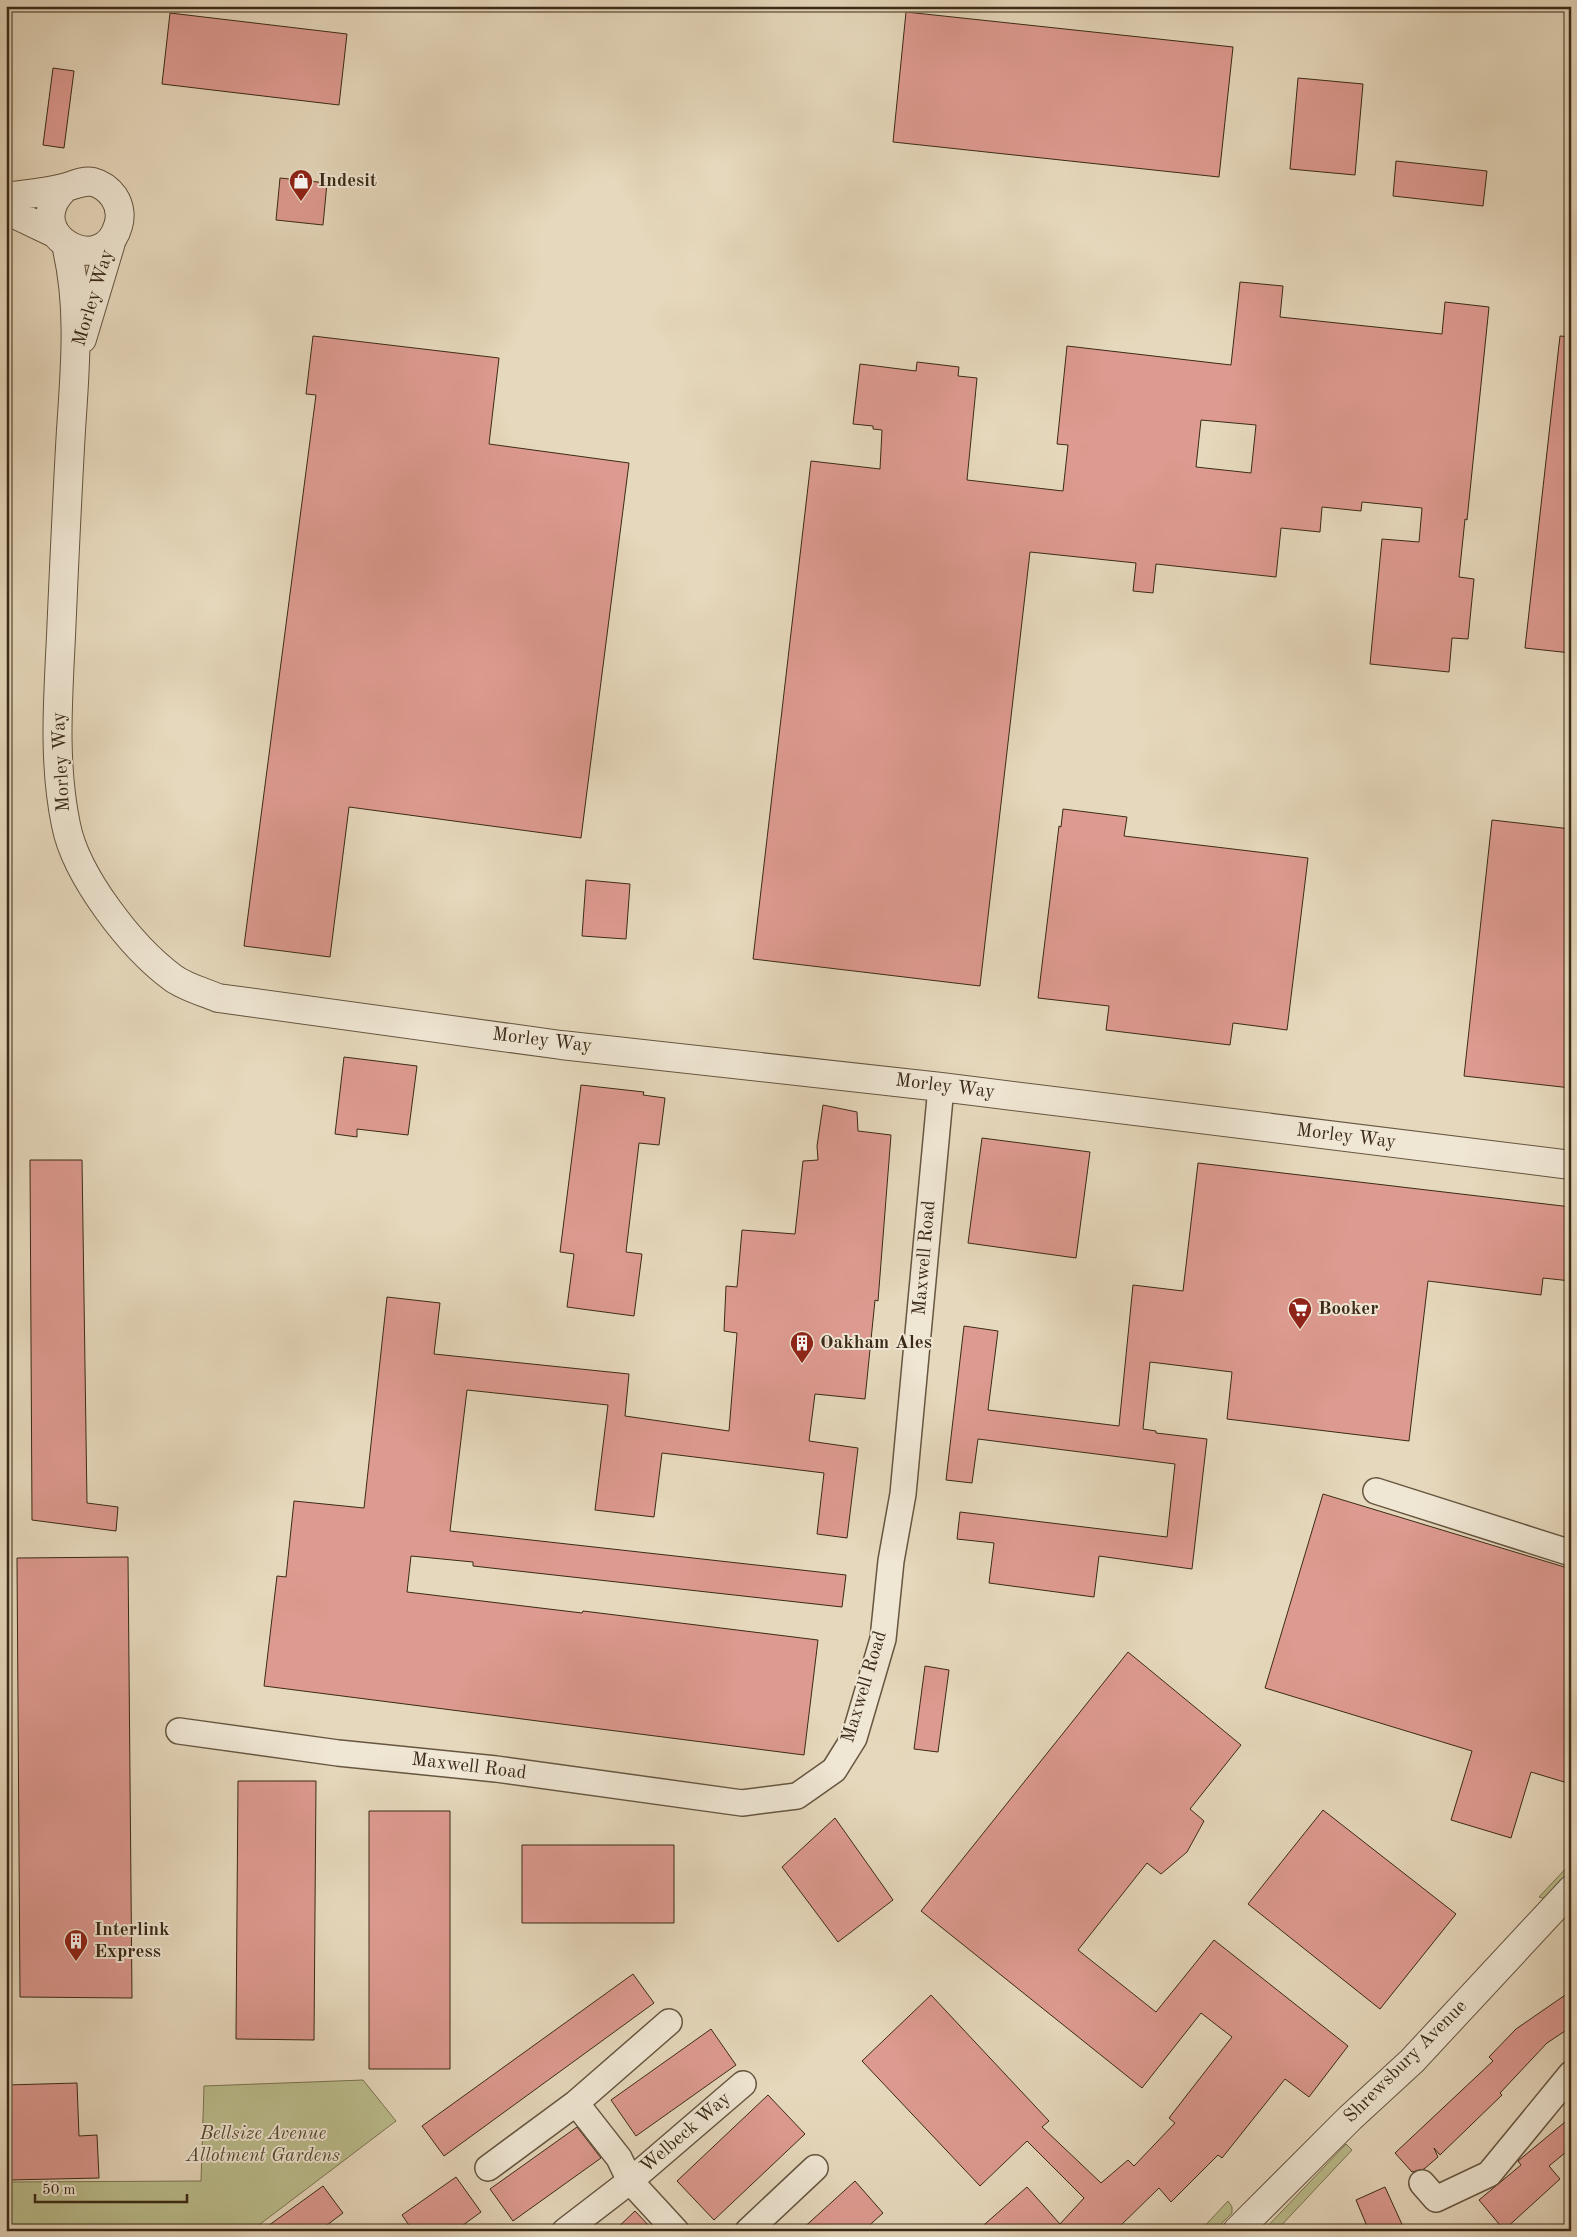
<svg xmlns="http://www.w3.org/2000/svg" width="1577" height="2237" font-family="'Old Standard TT',serif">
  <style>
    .green { fill: #bbbd8d; stroke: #7b7452 }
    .building { fill: #dd9a90; stroke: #3b2a17; fill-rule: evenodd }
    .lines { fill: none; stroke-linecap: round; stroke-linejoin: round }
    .minor-casing { stroke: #665640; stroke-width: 28 }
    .tertiary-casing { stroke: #665640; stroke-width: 30 }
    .minor { stroke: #efe6d3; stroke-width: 25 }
    .tertiary { stroke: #efe6d3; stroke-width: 28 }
    .labels { text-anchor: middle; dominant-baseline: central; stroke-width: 4; stroke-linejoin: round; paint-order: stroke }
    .poi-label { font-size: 19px; font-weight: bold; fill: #3b2a17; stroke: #efe6d3; text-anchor: start }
    .street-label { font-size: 19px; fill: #3b2a17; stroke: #efe6d3 }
    .park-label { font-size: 19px; font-style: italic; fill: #55472f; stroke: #efe6d3 }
  </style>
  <rect width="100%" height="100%" fill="#e6d8bc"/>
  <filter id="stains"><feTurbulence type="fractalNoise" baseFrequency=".004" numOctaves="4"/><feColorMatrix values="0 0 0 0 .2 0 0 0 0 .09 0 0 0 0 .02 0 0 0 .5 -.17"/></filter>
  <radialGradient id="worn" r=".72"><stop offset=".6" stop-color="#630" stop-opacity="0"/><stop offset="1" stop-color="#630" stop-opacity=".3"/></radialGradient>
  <!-- green -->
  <path class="green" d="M 1571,1863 L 1571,1874 L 1547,1899 L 1539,1897 Z
    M 363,2080 L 396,2121 L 251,2231 L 6,2231 L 6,2182 L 201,2181 L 204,2086 Z
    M 1346,2144 L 1352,2150 L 1276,2231 L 1263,2231 Z
    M 1228,2201 L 1232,2207 L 1232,2213 L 1214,2231 L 1200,2231 Z"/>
  <!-- building -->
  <path class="building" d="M 906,12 L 1233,47 L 1219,177 L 893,142 Z
    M 170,13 L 347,34 L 339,105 L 162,84 Z
    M 53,68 L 74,71 L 64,148 L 43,145 Z
    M 1298,78 L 1363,84 L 1355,175 L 1290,169 Z
    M 1396,161 L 1487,171 L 1483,206 L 1393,196 Z
    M 280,178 L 327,183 L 323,225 L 276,220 Z
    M 1240,282 L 1283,286 L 1280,317 L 1442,334 L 1445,302 L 1489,307 L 1467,520 L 1465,519 L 1459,577 L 1474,579 L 1468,639 L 1452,638 L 1449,672 L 1370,664 L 1382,539 L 1419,542 L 1422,508 L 1362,502 L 1361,511 L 1322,507 L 1320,532 L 1281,528 L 1276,577 L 1156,564 L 1153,593 L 1133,591 L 1136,563 L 1030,552 L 980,986 L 753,959 L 811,461 L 880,469 L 882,430 L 873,429 L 873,426 L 853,424 L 860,364 L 916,371 L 917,362 L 959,367 L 958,376 L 977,378 L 967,480 L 1063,491 L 1068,445 L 1057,444 L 1067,346 L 1231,365 ZM 1201,420 L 1256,425 L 1251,473 L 1196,467 Z
    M 313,336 L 499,358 L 489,444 L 629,463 L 581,838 L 349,807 L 330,957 L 244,946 L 316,395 L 306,394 Z
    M 1560,336 L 1571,337 L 1571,653 L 1525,648 Z
    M 1063,809 L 1127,817 L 1124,836 L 1308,858 L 1287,1030 L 1233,1023 L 1230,1045 L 1106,1030 L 1109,1006 L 1038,998 L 1059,826 L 1061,827 Z
    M 1492,820 L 1571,829 L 1571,1088 L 1464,1076 Z
    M 586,880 L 630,884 L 626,939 L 582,936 Z
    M 344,1057 L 417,1066 L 408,1135 L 357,1129 L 357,1137 L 335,1134 Z
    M 581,1085 L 644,1092 L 643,1095 L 665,1098 L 659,1145 L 639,1143 L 626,1252 L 642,1254 L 634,1316 L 567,1307 L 574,1254 L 560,1252 Z
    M 823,1105 L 857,1112 L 858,1131 L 891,1135 L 878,1301 L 875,1300 L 865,1399 L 815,1394 L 809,1441 L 858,1448 L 847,1538 L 817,1534 L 824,1473 L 662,1453 L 654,1517 L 595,1510 L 608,1405 L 467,1390 L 450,1531 L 846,1575 L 842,1607 L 473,1566 L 473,1562 L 411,1556 L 407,1592 L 582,1613 L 583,1611 L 818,1640 L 804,1755 L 264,1686 L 277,1576 L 286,1577 L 294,1501 L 364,1508 L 387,1297 L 440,1303 L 434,1354 L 629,1374 L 625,1416 L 729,1431 L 737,1333 L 724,1331 L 726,1286 L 737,1287 L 742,1230 L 795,1234 L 803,1161 L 818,1160 L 817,1146 Z
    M 982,1138 L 1090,1152 L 1076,1258 L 968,1243 Z
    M 30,1160 L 82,1160 L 87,1503 L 118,1507 L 116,1531 L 32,1520 Z
    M 1198,1163 L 1571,1207 L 1571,1281 L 1543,1278 L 1541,1295 L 1428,1281 L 1409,1441 L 1227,1419 L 1232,1372 L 1150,1362 L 1143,1429 L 1156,1431 L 1156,1433 L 1207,1439 L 1192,1569 L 1099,1556 L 1094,1597 L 989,1583 L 994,1543 L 957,1539 L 960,1512 L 1167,1537 L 1175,1464 L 978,1439 L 972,1483 L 946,1480 L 964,1326 L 998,1331 L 988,1410 L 1119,1426 L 1133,1285 L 1183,1291 Z
    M 1323,1494 L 1571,1569 L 1571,1784 L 1531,1772 L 1511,1838 L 1451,1820 L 1472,1751 L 1265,1688 Z
    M 128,1557 L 132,1998 L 20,1997 L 17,1558 Z
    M 1128,1652 L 1241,1745 L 1190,1809 L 1204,1821 L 1187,1852 L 1161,1874 L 1147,1863 L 1078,1950 L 1156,2012 L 1214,1940 L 1348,2046 L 1309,2097 L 1285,2079 L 1222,2158 L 1218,2155 L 1171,2202 L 1159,2188 L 1115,2231 L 977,2231 L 1027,2187 L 1060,2224 L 1084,2198 L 1027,2141 L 980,2186 L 862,2061 L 931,1995 L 1049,2121 L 1042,2127 L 1101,2183 L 1128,2160 L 1134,2166 L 1175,2123 L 1169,2118 L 1232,2037 L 1201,2013 L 1142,2088 L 921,1911 Z
    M 925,1666 L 949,1670 L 938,1752 L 914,1749 Z
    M 238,1781 L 316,1781 L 314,2040 L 236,2039 Z
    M 1323,1810 L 1456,1914 L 1380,2009 L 1248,1904 Z
    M 369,1811 L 450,1811 L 450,2069 L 369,2069 Z
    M 835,1818 L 893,1900 L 838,1942 L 782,1867 Z
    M 522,1845 L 674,1845 L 674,1923 L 522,1923 Z
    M 633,1974 L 654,2003 L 444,2156 L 422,2126 Z
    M 1571,1991 L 1571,2027 L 1547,2043 L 1500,2093 L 1502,2095 L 1440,2155 L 1434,2148 L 1438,2157 L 1424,2169 L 1412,2172 L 1395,2153 L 1493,2061 L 1489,2057 L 1516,2029 Z
    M 711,2029 L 736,2065 L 636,2136 L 611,2100 Z
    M 77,2083 L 79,2136 L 97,2135 L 99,2178 L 10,2180 L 7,2085 Z
    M 768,2095 L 805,2134 L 714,2220 L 677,2181 Z
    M 1571,2117 L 1571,2148 L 1549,2166 L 1560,2179 L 1504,2230 L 1479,2200 L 1521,2165 L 1518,2161 Z
    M 577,2127 L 601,2158 L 513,2221 L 490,2189 Z
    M 456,2177 L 481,2212 L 455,2231 L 413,2231 L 402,2215 Z
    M 855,2181 L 883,2213 L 863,2231 L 800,2231 Z
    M 323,2186 L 343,2213 L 319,2231 L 261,2231 Z
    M 1385,2187 L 1405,2231 L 1369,2231 L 1356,2200 Z
    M 635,2211 L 654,2231 L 614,2231 Z"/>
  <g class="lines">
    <!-- minor casing -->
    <g class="minor-casing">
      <path id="minor" d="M 1376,1491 L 1571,1553
        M 179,1731 L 338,1753 L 496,1769 L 742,1803 L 797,1796 L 834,1770 L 854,1738 L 883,1639 L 891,1561 L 903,1494 L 941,1087
        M 576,2103 L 619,2158 L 630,2181 L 676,2231
        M 488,2168 L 576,2103 L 669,2022
        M 1422,2183 L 1436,2199 L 1489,2174 L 1571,2074
        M 565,2231 L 630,2181 L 743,2084
        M 748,2231 L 815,2168"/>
    </g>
    <!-- tertiary casing -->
    <g class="tertiary-casing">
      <path id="tertiary" d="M 6,197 C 25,194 45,193 63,188 C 73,186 81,180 93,182 C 101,184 109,190 114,197 C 120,206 121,217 118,226 C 102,281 17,233 65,188
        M 6,210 L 56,234
        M 66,245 C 81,305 75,369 71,430 C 67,498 64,567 61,636 C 58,699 53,763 66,825 C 76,876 131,947 173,978 C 185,987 204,992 218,998 L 561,1045 L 941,1087 L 1571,1165
        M 82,339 L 112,239
        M 1237,2231 L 1350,2118 L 1412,2061 L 1571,1890"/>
    </g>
    <!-- minor -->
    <use href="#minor" class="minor"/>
    <!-- tertiary -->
    <use href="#tertiary" class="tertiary"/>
  </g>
  <!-- icons -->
  <defs>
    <g id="shop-pin" transform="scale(1.25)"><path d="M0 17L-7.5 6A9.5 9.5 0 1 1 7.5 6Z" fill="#8f2418" stroke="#efe6d3"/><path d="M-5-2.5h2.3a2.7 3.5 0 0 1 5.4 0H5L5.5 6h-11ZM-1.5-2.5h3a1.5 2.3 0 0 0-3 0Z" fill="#fff"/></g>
    <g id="supermarket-pin" transform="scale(1.25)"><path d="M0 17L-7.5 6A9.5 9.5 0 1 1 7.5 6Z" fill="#8f2418" stroke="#efe6d3"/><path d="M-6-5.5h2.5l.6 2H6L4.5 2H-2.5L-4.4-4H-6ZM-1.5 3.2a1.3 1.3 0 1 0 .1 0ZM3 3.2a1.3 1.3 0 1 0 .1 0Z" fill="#fff"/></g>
    <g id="building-pin" transform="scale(1.25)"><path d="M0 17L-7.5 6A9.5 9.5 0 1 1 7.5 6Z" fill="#8f2418" stroke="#efe6d3"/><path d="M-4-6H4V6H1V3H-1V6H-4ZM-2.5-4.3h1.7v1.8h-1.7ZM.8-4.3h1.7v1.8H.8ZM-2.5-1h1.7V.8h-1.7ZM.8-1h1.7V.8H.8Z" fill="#fff"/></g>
  </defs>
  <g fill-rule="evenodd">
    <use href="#shop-pin" x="301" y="181"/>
    <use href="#supermarket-pin" x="1300" y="1309"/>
    <use href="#building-pin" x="802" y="1343"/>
    <use href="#building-pin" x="76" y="1941"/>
  </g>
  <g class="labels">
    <!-- poi labels -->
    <g class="poi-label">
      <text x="318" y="181">Indesit</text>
      <text x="1318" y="1309">Booker</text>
      <text x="820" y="1343">Oakham Ales</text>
      <text x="94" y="1930">Interlink<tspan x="94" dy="22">Express</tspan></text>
    </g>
    <!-- street labels -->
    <g class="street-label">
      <text transform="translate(94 298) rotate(-73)">Morley Way</text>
      <text transform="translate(62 762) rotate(-93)">Morley Way</text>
      <text transform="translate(542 1041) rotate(7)">Morley Way</text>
      <text transform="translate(945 1087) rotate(7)">Morley Way</text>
      <text transform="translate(1346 1137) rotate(7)">Morley Way</text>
      <text transform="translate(925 1258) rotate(-85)">Maxwell Road</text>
      <text transform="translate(865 1687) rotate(-73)">Maxwell Road</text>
      <text transform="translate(469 1767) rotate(7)">Maxwell Road</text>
      <text transform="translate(1406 2062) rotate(-45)">Shrewsbury Avenue</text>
      <text transform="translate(686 2133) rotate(-41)">Welbeck Way</text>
    </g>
    <!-- park labels -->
    <g class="park-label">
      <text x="263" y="2134">Bellsize Avenue<tspan x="263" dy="22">Allotment Gardens</tspan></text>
    </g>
  </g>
  <!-- margin -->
  <rect width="1577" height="2237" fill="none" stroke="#e6d8bc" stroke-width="25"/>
  <rect x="8" y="8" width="1562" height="2222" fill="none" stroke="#3b2a17" stroke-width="2.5"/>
  <rect x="12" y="12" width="1552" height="2212" fill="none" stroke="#3b2a17"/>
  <!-- scale -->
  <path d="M35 2194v8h152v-8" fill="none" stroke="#3b2a17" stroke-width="2.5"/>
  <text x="42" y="2194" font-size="15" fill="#3b2a17" stroke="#efe6d3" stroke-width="4" paint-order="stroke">50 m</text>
  <rect width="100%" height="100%" filter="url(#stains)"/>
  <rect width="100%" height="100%" fill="url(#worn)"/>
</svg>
